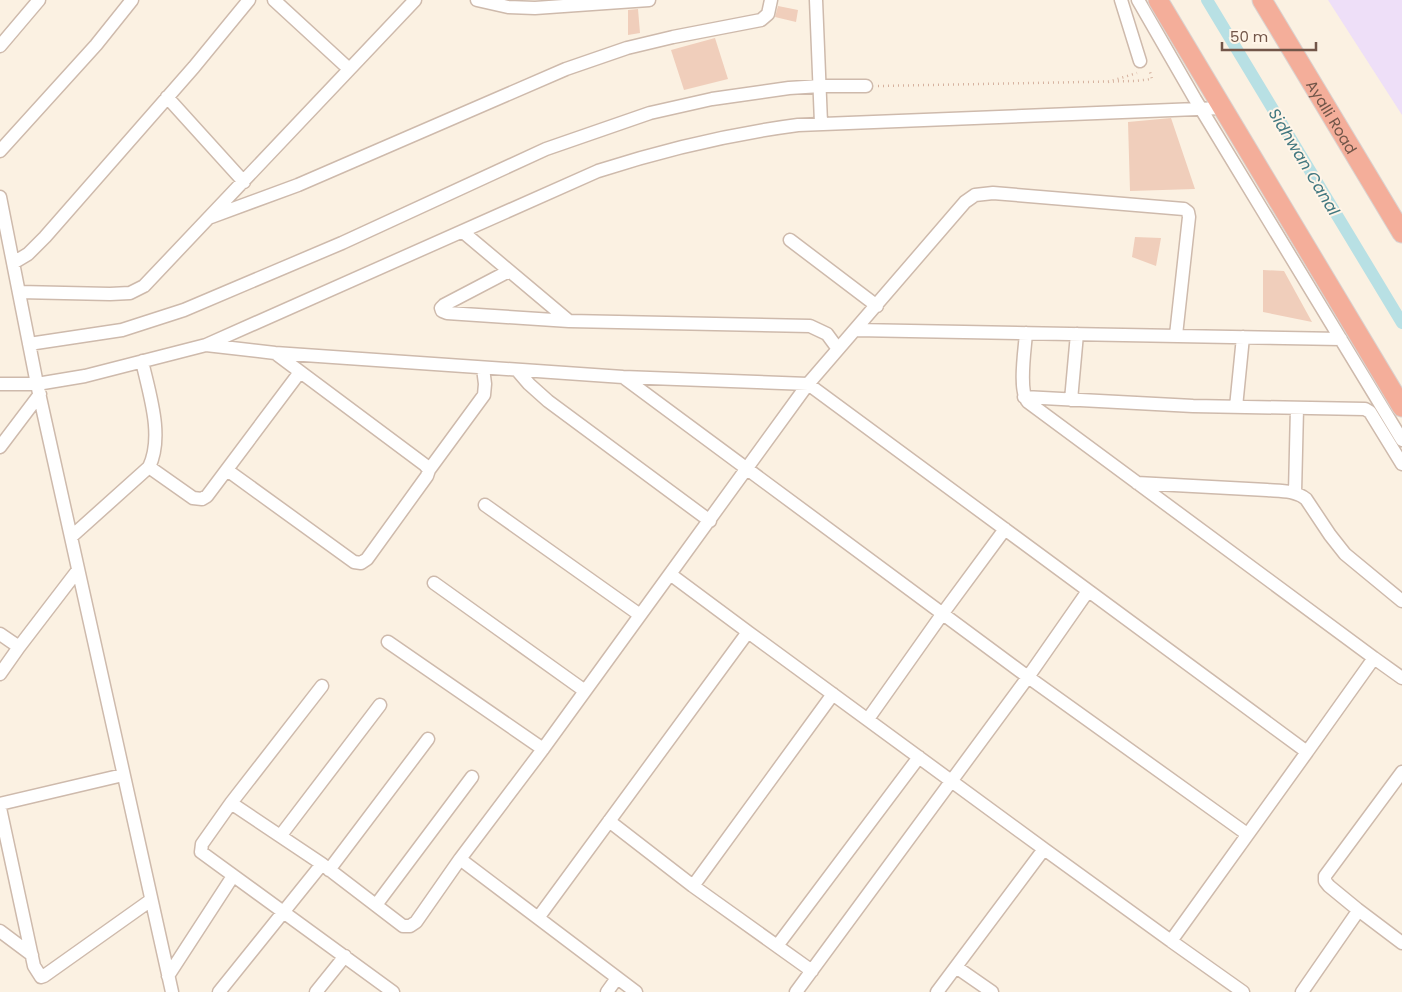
<svg xmlns="http://www.w3.org/2000/svg" width="1402" height="992" font-family="Poppins,sans-serif">
  <style>
    .education { fill: #eedff8 }
    .lines { fill: none; stroke-linecap: round; stroke-linejoin: round }
    .canal { stroke: #b8e0e4; stroke-width: 12 }
    .building { fill: #f0cebb }
    .minor-casing { stroke: #cebaac; stroke-width: 15 }
    .highway-casing { stroke: #dad3d0; stroke-width: 21 }
    .path { stroke: #d5b19e; stroke-width: 2.5; stroke-dasharray: 1 4; stroke-linecap: butt }
    .minor { stroke: #fff; stroke-width: 12 }
    .highway { stroke: #f4ae9a; stroke-width: 19 }
    .labels { text-anchor: middle; dominant-baseline: central; stroke-width: 4; stroke-linejoin: round; paint-order: stroke }
    .street-label { font-size: 15px; fill: #725649; stroke: #fff5e8 }
    .water-label { font-size: 16px; font-style: italic; fill: #41777f; stroke: #fff5e8 }
  </style>
  <rect width="100%" height="100%" fill="#fbf1e2"/>
  <!-- education -->
  <path class="education" d="M 1328,0 L 1402,0 L 1402,115 Z"/>
  <g class="lines">
    <!-- canal -->
    <path class="canal" d="M 1207,0 L 1402,323"/>
  </g>
  <!-- building -->
  <path class="building" d="M 778,6 L 798,10 L 796,22 L 775,17 Z
    M 638,9 L 640,33 L 628,35 L 628,10 Z
    M 715,38 L 728,79 L 684,90 L 671,50 Z
    M 1171,118 L 1195,189 L 1130,191 L 1128,122 Z
    M 1135,237 L 1161,238 L 1156,266 L 1132,257 Z
    M 1263,270 L 1284,271 L 1312,322 L 1263,312 Z"/>
  <g class="lines">
    <!-- minor casing -->
    <g class="minor-casing">
      <path id="minor" d="M 274,0 L 349,69
        M 477,0 L 508,7 L 535,8 L 649,0
        M 816,0 L 821,123
        M 1121,0 L 1140,61
        M 1138,0 L 1195,99 L 1402,440
        M 0,46 L 39,0
        M 167,97 L 244,182
        M 0,151 L 96,45 L 132,0
        M 0,197 L 37,384 L 172,992
        M 211,217 L 298,185 L 566,69 L 627,48 L 673,37 L 761,20 L 768,14 L 771,0
        M 463,232 L 569,321
        M 790,240 L 877,306
        M 13,263 L 28,254 L 45,237 L 194,67 L 249,0
        M 509,271 L 444,305 L 441,308 L 442,311 L 447,313 L 569,321 L 810,326 L 827,334 L 838,349
        M 19,292 L 110,294 L 130,293 L 144,286 L 415,0
        M 856,330 L 1341,339
        M 1026,333 C 1025,349 1018,391 1028,402 L 1374,658
        M 29,344 L 122,330 L 184,310 L 342,243 L 546,149 L 650,113 L 712,99 L 789,88 L 821,86 L 866,86
        M 206,345 L 275,353 L 623,377 L 808,384 L 1307,752 L 1171,941 L 1243,992
        M 517,370 L 529,384 L 548,401 L 710,521
        M 623,377 L 1028,677 L 1247,834
        M 0,384 L 37,384 L 85,376 L 206,345 L 598,171 C 663,150 730,134 798,125 L 1222,108
        M 1024,397 L 1193,406 L 1365,409 L 1370,412 L 1402,464
        M 1071,400 L 1077,334
        M 1236,407 L 1243,337
        M 0,447 L 40,394
        M 149,467 L 193,498 L 202,499 L 207,496 L 300,372
        M 227,470 L 354,562 L 361,563 L 367,559 L 427,476 L 429,470 L 425,465 L 275,353
        M 429,470 L 484,395 L 485,384 L 483,368
        M 1137,483 L 1267,490 C 1281,491 1295,490 1306,499 L 1330,535 L 1345,554 L 1402,601
        M 1295,493 L 1297,408
        M 485,505 L 640,615
        M 71,537 L 149,467 C 164,436 149,393 142,361
        M 434,583 L 585,691
        M 748,632 L 1044,849
        M 0,634 L 19,647 L 0,674
        M 388,642 L 543,749
        M 19,647 L 78,570
        M 322,686 L 231,803 L 202,844 L 201,852 L 393,992
        M 868,719 L 943,613 L 1005,529
        M 1307,752 L 1374,658 L 1402,678
        M 231,803 L 322,864 L 403,926 L 410,926 L 416,922 L 460,859 L 636,992
        M 0,804 L 123,775
        M 0,808 L 34,966 L 41,977 L 44,976 L 151,900
        M 609,821 L 693,886 L 812,971
        M 281,835 L 380,705
        M 460,859 L 543,749 L 670,574
        M 329,870 L 428,739
        M 693,886 L 833,694
        M 376,905 L 472,777
        M 1357,909 L 1402,943
        M 538,918 L 748,632 L 670,574 L 808,384 L 965,202 L 975,195 L 993,193 L 1184,209 L 1188,212 L 1189,217 L 1176,335
        M 0,931 L 32,955
        M 777,946 L 919,757
        M 956,967 L 992,992
        M 168,976 L 233,876
        M 219,992 L 322,864
        M 316,992 L 345,956
        M 607,992 L 617,978
        M 796,992 L 1028,677 L 1088,591
        M 937,992 L 1044,849 L 1171,941
        M 1302,992 L 1356,914 L 1357,909 L 1329,886 L 1325,881 L 1325,876 L 1402,772"/>
    </g>
    <!-- highway casing -->
    <g class="highway-casing">
      <g id="highway">
        <path d="M 1158,0 L 1402,407"/>
        <path id="s1" d="M 1262,0 L 1402,233"/>
      </g>
    </g>
    <!-- path -->
    <path class="path" d="M 1108,82 L 1137,73
      M 878,86 L 1135,81 L 1152,79 L 1150,72 L 1147,71"/>
    <!-- minor -->
    <use href="#minor" class="minor"/>
    <!-- highway -->
    <use href="#highway" class="highway"/>
  </g>
  <g class="labels">
    <!-- street labels -->
    <g class="street-label">
      <text stroke="none"><textPath href="#s1" startOffset="136">Ayalli Road</textPath></text>
    </g>
    <!-- water labels -->
    <g class="water-label">
      <text transform="translate(1304 162) rotate(59)">Sidhwan Canal</text>
    </g>
  </g>
  <!-- scale -->
  <path d="M1222 42v8h94v-8" fill="none" stroke="#725649" stroke-width="2.5"/>
  <text x="1230" y="42" font-size="15" fill="#725649" stroke="#fff5e8" stroke-width="4" paint-order="stroke">50 m</text>
</svg>
